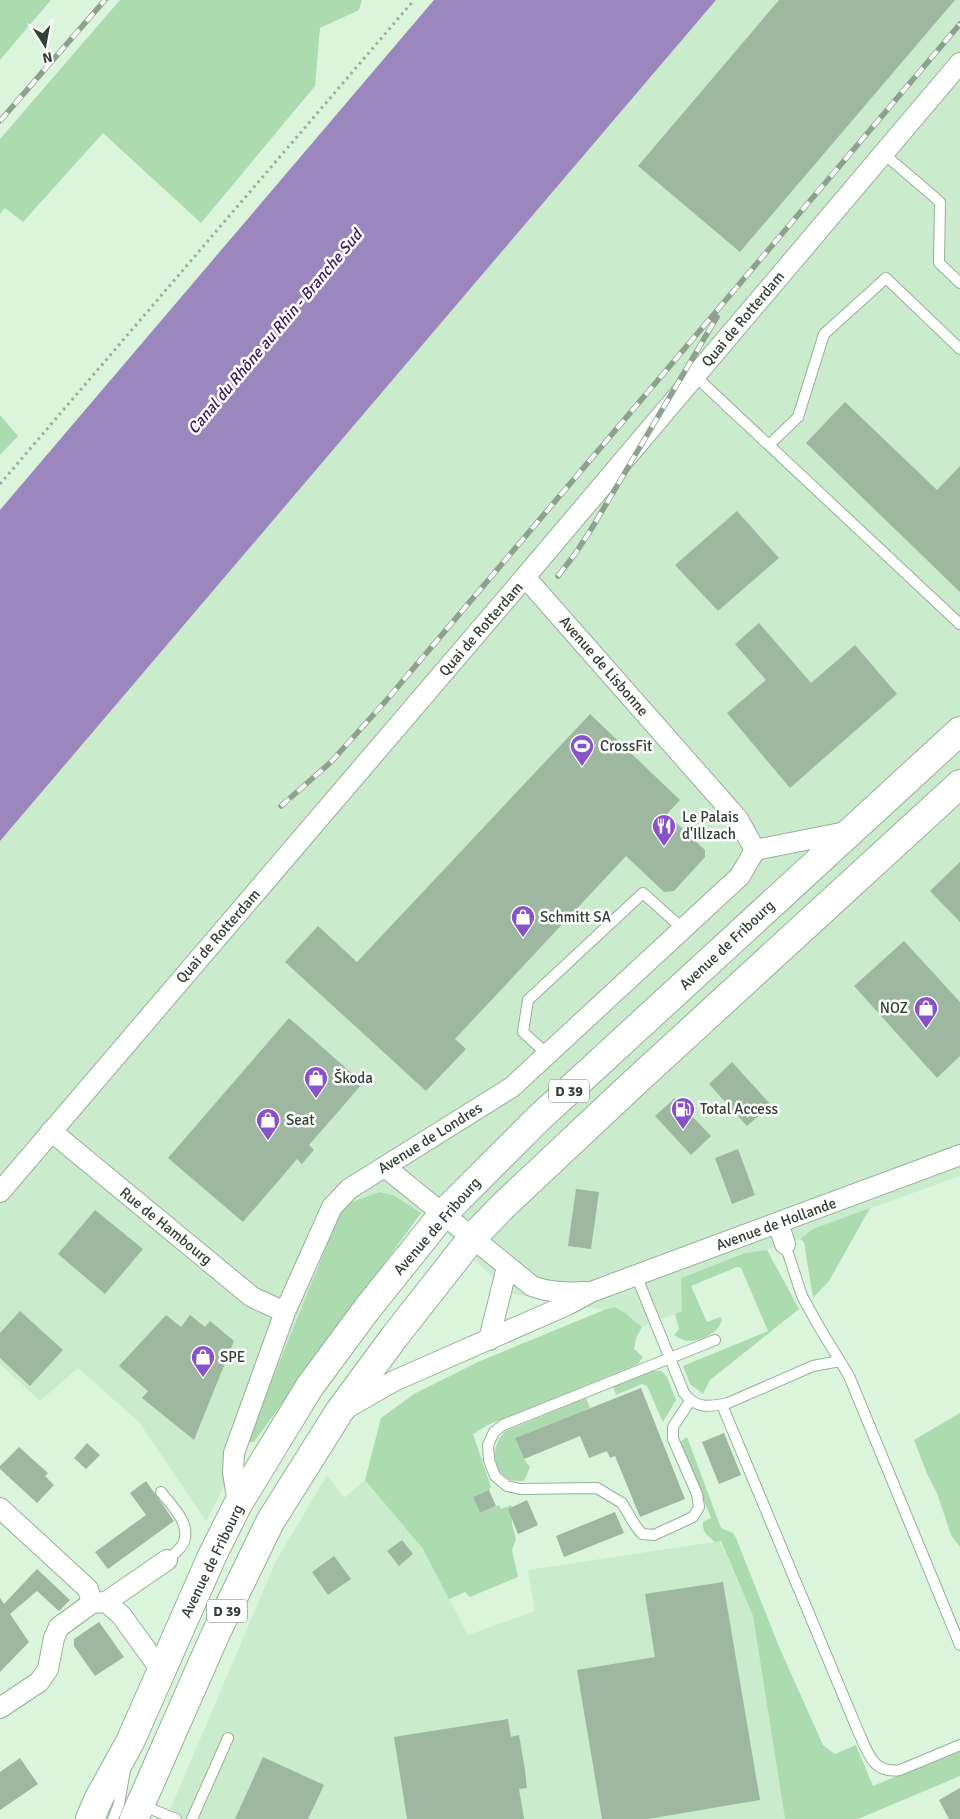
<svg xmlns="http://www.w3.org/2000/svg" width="960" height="1819" font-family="Signika,sans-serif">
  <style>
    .built { fill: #cbebcd }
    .green { fill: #abdbaf }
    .water { fill: #9c86be }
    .building { fill: #9eb7a0 }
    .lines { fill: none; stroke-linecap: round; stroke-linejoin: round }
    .lane-casing { stroke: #96af98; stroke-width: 12 }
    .street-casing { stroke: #96af98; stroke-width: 22 }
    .primary-casing { stroke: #96af98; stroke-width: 30 }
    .path { stroke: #99ad9a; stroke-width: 3; stroke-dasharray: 2.5 4; stroke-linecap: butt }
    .lane { stroke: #fff; stroke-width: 10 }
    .street { stroke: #fff; stroke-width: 20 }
    .primary { stroke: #fff; stroke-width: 28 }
    .rail-casing { stroke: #8ea18f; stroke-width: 5.5 }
    .rail { stroke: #fff; stroke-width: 4; stroke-dasharray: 11; stroke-linecap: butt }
    .labels { text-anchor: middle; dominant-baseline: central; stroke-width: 5; stroke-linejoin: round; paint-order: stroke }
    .shield { fill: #fff; stroke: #707871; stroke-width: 1 }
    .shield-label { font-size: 14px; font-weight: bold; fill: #333e34 }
    .street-label { font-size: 15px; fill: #333e34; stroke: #fff }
    .poi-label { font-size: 15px; fill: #333e34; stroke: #fff; text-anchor: start }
    .water-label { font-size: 16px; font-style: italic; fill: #3a185c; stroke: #fff }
  </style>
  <rect width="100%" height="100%" fill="#dbf5dc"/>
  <!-- built -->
  <path class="built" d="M 716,0 L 960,0 L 960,1176 L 813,1229 L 800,1239 L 767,1250 L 745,1253 L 681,1278 L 682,1311 L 642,1327 L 625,1313 L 615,1307 L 604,1310 L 508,1293 L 452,1237 L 393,1195 L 379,1192 L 361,1198 L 349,1203 L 247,1442 L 206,1521 L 139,1422 L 78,1368 L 40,1401 L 0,1364 L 0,840 Z
    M 327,1475 L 344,1498 L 365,1480 L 423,1549 L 468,1635 L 535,1611 L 528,1570 L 720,1541 L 753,1616 L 785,1819 L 166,1819 L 276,1561 Z"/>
  <!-- green -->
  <path class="green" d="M 0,0 L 51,0 L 0,60 Z
    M 120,0 L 362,0 L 359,10 L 320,28 L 315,86 L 201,223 L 103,133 L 23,222 L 5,208 L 0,214 L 0,139 Z
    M 0,415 L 18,436 L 0,455 Z
    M 379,1192 L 393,1195 L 421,1213 L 254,1442 L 247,1442 L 339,1216 L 349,1203 Z
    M 870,1208 L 829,1281 L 813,1298 L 804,1242 L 800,1239 L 813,1229 Z
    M 767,1250 L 799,1309 L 710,1380 L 703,1394 L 690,1384 L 683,1366 L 768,1331 L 741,1268 L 737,1267 L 691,1286 L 707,1322 L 720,1317 L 722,1320 C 719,1332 702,1341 690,1341 C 684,1341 679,1338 674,1335 L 679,1329 L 675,1314 L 682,1311 L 681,1278 L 745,1253 Z
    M 615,1307 L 625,1313 L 642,1327 L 636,1338 L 634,1349 L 643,1357 L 638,1364 L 490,1424 L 473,1434 L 491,1487 L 489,1490 L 473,1497 L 480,1513 L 499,1505 L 501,1509 L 511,1505 L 512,1507 L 512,1524 L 516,1539 L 512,1550 L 518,1577 L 470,1597 L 465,1592 L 449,1599 L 423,1549 L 365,1480 L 381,1418 L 414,1394 L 478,1362 L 604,1310 Z
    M 652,1371 L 661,1371 L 667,1377 L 676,1400 L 663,1422 L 647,1386 L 642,1384 L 616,1395 L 613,1386 Z
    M 586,1398 L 590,1408 L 515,1438 L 524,1459 L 530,1467 L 524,1481 C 519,1481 512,1481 508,1479 C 490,1468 492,1442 506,1431 Z
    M 960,1413 L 960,1547 L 951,1535 L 937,1493 L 928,1476 L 914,1440 Z
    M 687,1437 L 721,1528 L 733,1533 L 736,1538 L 780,1649 L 823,1745 L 835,1754 L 856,1745 L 873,1786 L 960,1750 L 960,1776 L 858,1819 L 785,1819 L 753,1616 L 721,1541 L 715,1542 C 708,1536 702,1533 703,1522 L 711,1518 L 680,1442 Z"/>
  <!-- water -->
  <path class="water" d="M 434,0 L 716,0 L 0,841 L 0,510 Z"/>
  <!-- building -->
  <path class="building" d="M 779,0 L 955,0 L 740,252 L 638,166 Z
    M 845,402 L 937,490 L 960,466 L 960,592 L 806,443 Z
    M 737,511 L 779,558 L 718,611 L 675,565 Z
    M 759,623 L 811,683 L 855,645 L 897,694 L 790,788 L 727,713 L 766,680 L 735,644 Z
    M 590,714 L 680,800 L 667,814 L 705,850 L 705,857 L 674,891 L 664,892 L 626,856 L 455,1039 L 466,1049 L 426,1091 L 285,962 L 318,926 L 357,962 Z
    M 960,862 L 960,922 L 930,891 Z
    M 904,941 L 960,1002 L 960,1056 L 937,1078 L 854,986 Z
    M 289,1018 L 363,1083 L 309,1145 L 314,1150 L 307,1158 L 302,1164 L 297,1159 L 243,1222 L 168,1158 Z
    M 732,1062 L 771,1105 L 747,1126 L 709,1084 Z
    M 675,1098 L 711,1136 L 691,1155 L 655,1116 Z
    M 738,1149 L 755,1195 L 732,1204 L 715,1158 Z
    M 576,1189 L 599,1192 L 591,1249 L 568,1246 Z
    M 95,1210 L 143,1249 L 105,1294 L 58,1254 Z
    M 20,1311 L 63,1350 L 30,1386 L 0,1358 L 0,1333 Z
    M 166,1315 L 181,1327 L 190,1315 L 205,1327 L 210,1321 L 234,1341 L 194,1440 L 142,1398 L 148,1391 L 119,1366 Z
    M 641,1388 L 685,1499 L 640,1517 L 615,1456 L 610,1458 L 607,1451 L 589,1458 L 580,1436 L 524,1459 L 515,1438 Z
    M 724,1433 L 741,1475 L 719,1484 L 702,1442 Z
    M 87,1443 L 100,1455 L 86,1469 L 74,1458 Z
    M 19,1447 L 48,1473 L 45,1476 L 54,1485 L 37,1503 L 0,1469 L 0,1466 Z
    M 146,1481 L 174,1521 L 108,1569 L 95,1552 L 146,1515 L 130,1493 Z
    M 489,1490 L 496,1506 L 480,1513 L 473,1497 Z
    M 527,1500 L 538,1525 L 518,1534 L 508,1509 Z
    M 615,1512 L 624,1533 L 564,1557 L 556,1536 Z
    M 402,1540 L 413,1554 L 399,1566 L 387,1551 Z
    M 334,1556 L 351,1579 L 328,1595 L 312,1572 Z
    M 37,1569 L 70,1600 L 59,1611 L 37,1591 L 10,1614 L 29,1642 L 0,1672 L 0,1598 L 4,1604 Z
    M 723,1582 L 760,1800 L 648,1819 L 602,1819 L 577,1670 L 655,1657 L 645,1594 Z
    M 99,1622 L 124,1657 L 95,1676 L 74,1646 L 74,1639 Z
    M 508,1719 L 511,1737 L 519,1735 L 525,1770 L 527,1788 L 519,1789 L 524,1819 L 407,1819 L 394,1737 Z
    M 263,1757 L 324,1785 L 308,1819 L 235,1819 Z
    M 20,1758 L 38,1784 L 0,1810 L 0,1772 Z
    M 960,1788 L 960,1819 L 949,1819 L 939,1800 Z"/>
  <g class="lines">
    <!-- lane casing -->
    <g class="lane-casing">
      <path id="lane" d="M 883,153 L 940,202 L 939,263 L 960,283
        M 695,376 L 960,624
        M 769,445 L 798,417 L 824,334 L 886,278 L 960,349
        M 547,1054 L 523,1032 L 528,1000 L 643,893 L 683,929
        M 785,1244 L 802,1296 L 818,1325 L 849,1376 L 960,1645
        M 636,1275 L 684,1393 C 696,1409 709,1407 728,1403 L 813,1366 L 840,1361
        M 690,1401 L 673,1427 L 673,1439 L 697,1494 L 699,1507 L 693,1517 L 654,1535 L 642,1534 L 635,1525 L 622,1503 L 597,1488 L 520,1489 L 507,1486 L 495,1476 L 489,1460 L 488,1445 L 494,1432 L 503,1425 L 715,1340
        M 722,1405 L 858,1731 C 868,1752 872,1774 900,1770 L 960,1745
        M 161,1492 C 171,1505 191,1523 184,1542 C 181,1549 173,1555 167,1560
        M 141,1805 L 176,1819
        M 113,1819 L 119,1804 L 125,1770
        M 192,1819 L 228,1738"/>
    </g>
    <!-- street casing -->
    <g class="street-casing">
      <path id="street" d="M 525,577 L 738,819 L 755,850
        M 755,850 L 851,831
        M 51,1131 L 252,1297 L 285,1312
        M 385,1167 L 532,1286 C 550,1293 568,1293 587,1292
        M 0,1192 L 525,577 L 960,63
        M 778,1223 L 785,1244
        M 489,1340 L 507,1267
        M 345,1409 L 394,1381 L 567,1305 L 591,1292 L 960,1155
        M 238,1504 L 233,1472 L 234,1453 L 285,1312 L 332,1207 L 349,1189 L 512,1087 L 740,876 L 755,850
        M 0,1508 L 88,1589 L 92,1603
        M 106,1602 L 121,1615 L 161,1670
        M 0,1708 L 39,1682 L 48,1669 L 54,1638 L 59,1627 L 92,1603 L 106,1602 L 167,1560"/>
    </g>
    <!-- primary casing -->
    <g class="primary-casing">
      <path id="primary" d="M 90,1819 L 99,1798 L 130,1742 L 213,1554 L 238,1504 L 310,1386 L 367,1309 L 443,1214 L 539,1118 L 960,731
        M 134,1819 L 216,1633 L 270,1522 L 339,1412 L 395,1336 L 472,1238 L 503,1206 L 635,1082 L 960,784"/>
    </g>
    <!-- path -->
    <path class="path" d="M 0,484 L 414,0"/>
    <!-- lane -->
    <use href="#lane" class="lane"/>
    <!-- street -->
    <use href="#street" class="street"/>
    <!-- primary -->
    <use href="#primary" class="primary"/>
    <!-- rail casing -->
    <g class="rail-casing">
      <path id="rail" d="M 0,121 L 105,0
        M 558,576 L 575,554 L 592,528 L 717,317
        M 281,806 L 331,762 L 384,703 L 960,24"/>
    </g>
    <!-- rail -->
    <use href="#rail" class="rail"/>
  </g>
  <!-- icons -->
  <defs>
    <g id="stadium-pin" transform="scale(1.25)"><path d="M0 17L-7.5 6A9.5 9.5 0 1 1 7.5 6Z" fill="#8a52ca" stroke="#fff"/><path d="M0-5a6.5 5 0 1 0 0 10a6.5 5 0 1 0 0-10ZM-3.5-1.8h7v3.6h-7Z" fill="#fff"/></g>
    <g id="restaurant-pin" transform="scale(1.25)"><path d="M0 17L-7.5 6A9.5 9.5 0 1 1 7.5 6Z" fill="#8a52ca" stroke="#fff"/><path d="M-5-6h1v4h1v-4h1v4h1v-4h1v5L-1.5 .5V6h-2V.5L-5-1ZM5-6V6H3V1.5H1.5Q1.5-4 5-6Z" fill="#fff"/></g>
    <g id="shop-pin" transform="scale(1.25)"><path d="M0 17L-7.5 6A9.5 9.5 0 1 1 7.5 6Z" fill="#8a52ca" stroke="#fff"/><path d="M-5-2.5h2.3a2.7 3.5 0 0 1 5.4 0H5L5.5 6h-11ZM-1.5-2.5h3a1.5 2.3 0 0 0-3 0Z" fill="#fff"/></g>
    <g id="fuel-pin" transform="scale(1.25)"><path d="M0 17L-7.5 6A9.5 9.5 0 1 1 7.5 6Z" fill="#8a52ca" stroke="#fff"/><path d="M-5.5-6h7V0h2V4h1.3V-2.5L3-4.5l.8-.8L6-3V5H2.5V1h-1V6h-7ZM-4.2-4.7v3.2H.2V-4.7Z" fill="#fff"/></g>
  </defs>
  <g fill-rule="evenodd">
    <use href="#stadium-pin" x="582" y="746"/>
    <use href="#restaurant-pin" x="664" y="826"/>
    <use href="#shop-pin" x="523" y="917"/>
    <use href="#shop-pin" x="926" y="1008"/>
    <use href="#shop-pin" x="316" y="1078"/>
    <use href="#fuel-pin" x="683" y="1109"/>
    <use href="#shop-pin" x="268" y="1120"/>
    <use href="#shop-pin" x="203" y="1357"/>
  </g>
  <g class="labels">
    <!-- shield labels -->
    <g class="shield">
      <rect x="549" y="1079.5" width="40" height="23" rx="4"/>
      <rect x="207" y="1599.5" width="40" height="23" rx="4"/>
    </g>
    <g class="shield-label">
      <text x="569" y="1091">D 39</text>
      <text x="227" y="1611">D 39</text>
    </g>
    <!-- street labels -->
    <g class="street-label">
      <text transform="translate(743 319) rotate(-50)">Quai de Rotterdam</text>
      <text transform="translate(481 629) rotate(-49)">Quai de Rotterdam</text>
      <text transform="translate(604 666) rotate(49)">Avenue de Lisbonne</text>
      <text transform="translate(218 936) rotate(-49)">Quai de Rotterdam</text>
      <text transform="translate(727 945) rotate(-43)">Avenue de Fribourg</text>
      <text transform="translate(430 1138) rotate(-32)">Avenue de Londres</text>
      <text transform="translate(776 1224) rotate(-20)">Avenue de Hollande</text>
      <text transform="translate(166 1226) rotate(39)">Rue de Hambourg</text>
      <text transform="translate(437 1226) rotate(-49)">Avenue de Fribourg</text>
      <text transform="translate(212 1561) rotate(-64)">Avenue de Fribourg</text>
    </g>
    <!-- poi labels -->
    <g class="poi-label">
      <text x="600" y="746">CrossFit</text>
      <text x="682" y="817">Le Palais<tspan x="682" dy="17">d'Illzach</tspan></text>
      <text x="540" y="917">Schmitt SA</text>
      <text x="908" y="1008" text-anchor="end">NOZ</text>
      <text x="334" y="1078">Škoda</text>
      <text x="700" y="1109">Total Access</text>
      <text x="286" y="1120">Seat</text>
      <text x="220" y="1357">SPE</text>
    </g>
    <!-- water labels -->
    <g class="water-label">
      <text transform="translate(275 332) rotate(-50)">Canal du Rhône au Rhin - Branche Sud</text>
    </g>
  </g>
  <!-- north arrow -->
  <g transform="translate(45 45) rotate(169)" stroke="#ffffff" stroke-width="4" paint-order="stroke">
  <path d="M0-4L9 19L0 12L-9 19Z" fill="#333e34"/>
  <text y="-8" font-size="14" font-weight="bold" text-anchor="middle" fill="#333e34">N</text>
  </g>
</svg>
